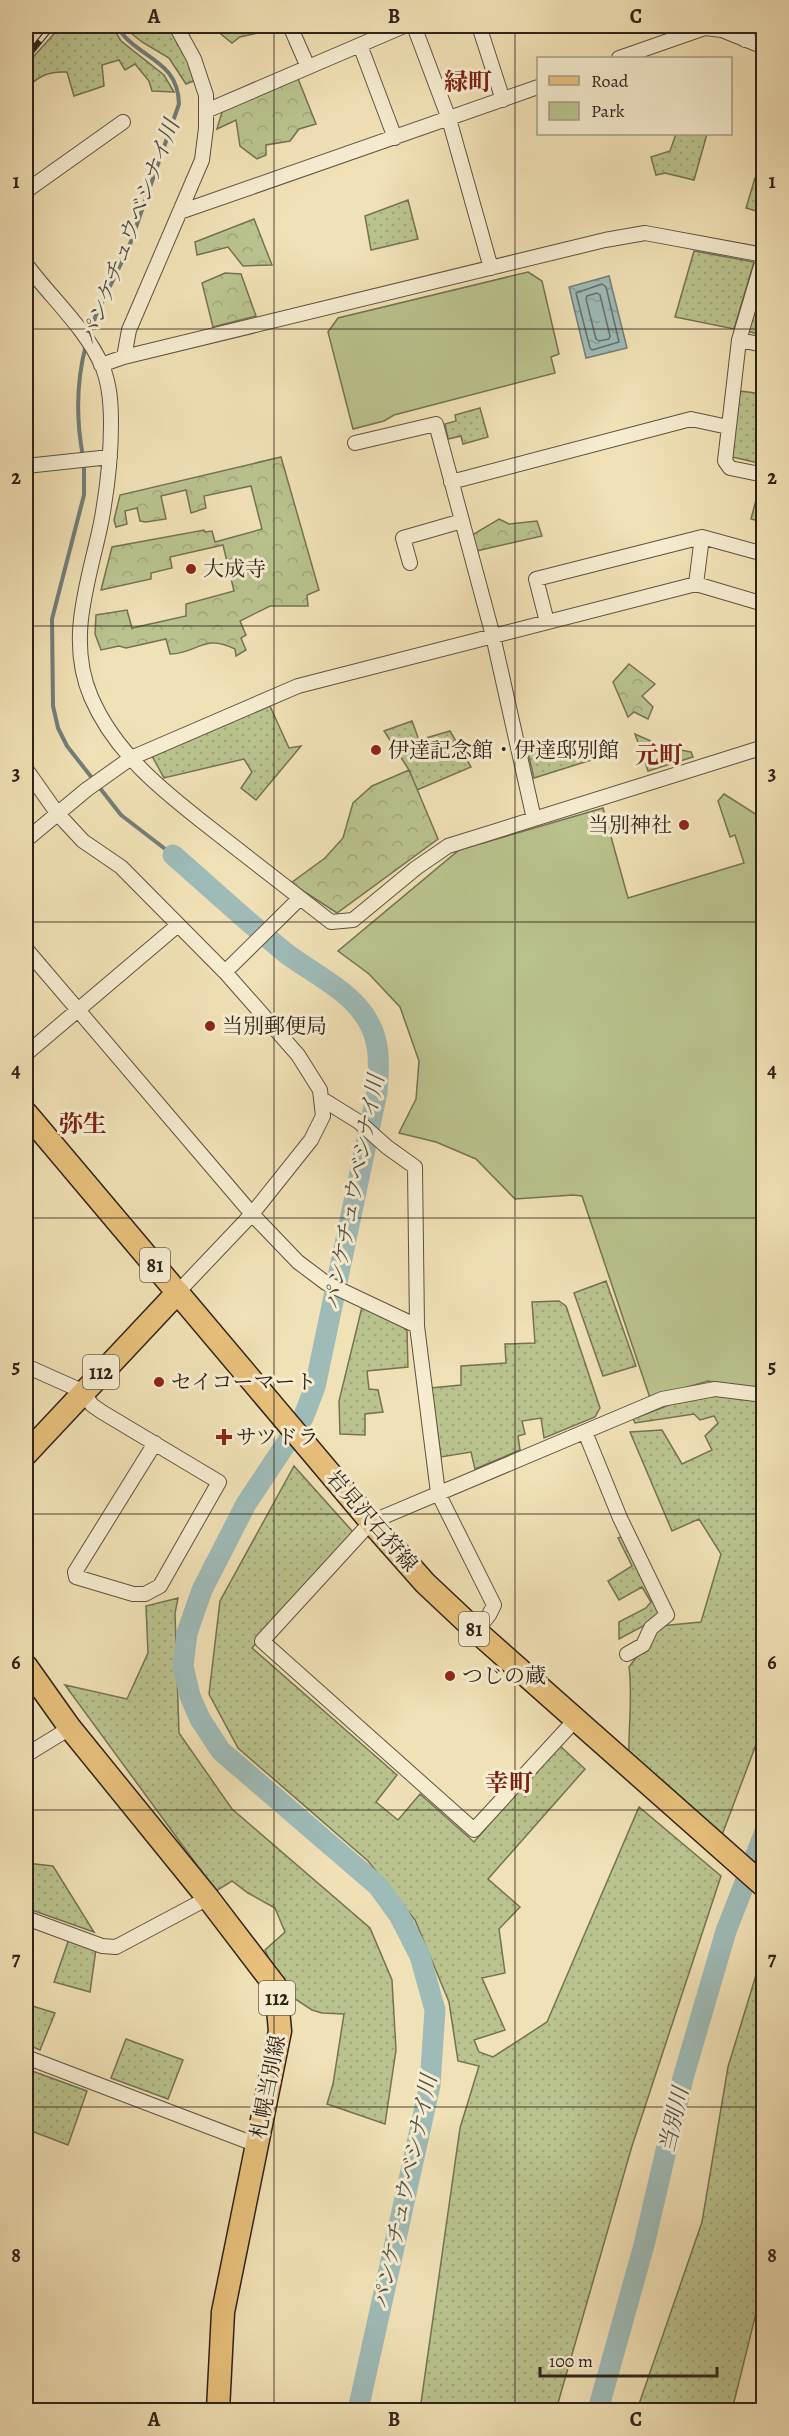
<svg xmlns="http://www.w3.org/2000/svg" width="789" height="2436" font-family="Alegreya,'Noto Serif JP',serif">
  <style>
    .grass { fill: url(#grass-dots); stroke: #747354; stroke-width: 1.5 }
    .forest { fill: url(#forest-crowns); stroke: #747354; stroke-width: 1.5 }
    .green { fill: #bac38e; stroke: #747354; stroke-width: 1.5 }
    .water { fill: url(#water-ripples); stroke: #727e79; stroke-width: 1.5 }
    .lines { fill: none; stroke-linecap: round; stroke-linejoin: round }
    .shore { stroke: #666f69; stroke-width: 1.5 }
    .stream { stroke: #727e79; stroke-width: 4 }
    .river { stroke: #9ebbb8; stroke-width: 21 }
    .minor-casing { stroke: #605241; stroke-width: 16 }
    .primary-casing { stroke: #2f231a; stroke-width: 25 }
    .minor { stroke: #f6ecd0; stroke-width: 14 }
    .primary { stroke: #e8c07b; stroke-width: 22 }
    .rail-casing { stroke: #2f231a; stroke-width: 6 }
    .rail { stroke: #f6ecd0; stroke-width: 4; stroke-dasharray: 11; stroke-linecap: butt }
    .grid { fill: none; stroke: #2f231a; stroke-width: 1.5; stroke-opacity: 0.55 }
    .poi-dot { fill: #8f2418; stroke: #f6ecd0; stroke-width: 2 }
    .labels { text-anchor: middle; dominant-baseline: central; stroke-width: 6; stroke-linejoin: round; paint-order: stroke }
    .shield { fill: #f6ecd0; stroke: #6b5f51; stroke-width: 1.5 }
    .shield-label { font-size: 20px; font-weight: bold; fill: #2f231a }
    .poi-label { font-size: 21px; fill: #2f231a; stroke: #f6ecd0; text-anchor: start }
    .street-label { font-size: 21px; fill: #2f231a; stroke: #f6ecd0 }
    .water-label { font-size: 22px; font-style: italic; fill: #505149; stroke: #f6ecd0 }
    .quarter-label { font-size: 24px; font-weight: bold; fill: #7a1f14; stroke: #f6ecd0 }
    .neatline { fill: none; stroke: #2f231a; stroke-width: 2 }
    .grid-label { font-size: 20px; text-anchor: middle; font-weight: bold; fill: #2f231a }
  </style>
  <defs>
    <pattern id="grass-dots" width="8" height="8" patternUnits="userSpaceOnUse" patternTransform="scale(1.5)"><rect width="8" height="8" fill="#bac38e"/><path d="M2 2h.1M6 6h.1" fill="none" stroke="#a0a77a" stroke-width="1.8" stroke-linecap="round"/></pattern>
    <pattern id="forest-crowns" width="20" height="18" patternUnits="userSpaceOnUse" patternTransform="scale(1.5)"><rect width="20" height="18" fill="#bac38e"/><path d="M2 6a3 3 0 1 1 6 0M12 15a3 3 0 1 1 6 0" fill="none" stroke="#a0a77a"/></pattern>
    <pattern id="water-ripples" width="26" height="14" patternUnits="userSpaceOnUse" patternTransform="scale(1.5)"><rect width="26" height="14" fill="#9ebbb8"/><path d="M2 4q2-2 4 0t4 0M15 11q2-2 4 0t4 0" fill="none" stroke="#88a09e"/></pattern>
  </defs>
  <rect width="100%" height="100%" fill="#f1e1b6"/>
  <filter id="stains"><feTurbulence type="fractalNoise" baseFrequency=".00333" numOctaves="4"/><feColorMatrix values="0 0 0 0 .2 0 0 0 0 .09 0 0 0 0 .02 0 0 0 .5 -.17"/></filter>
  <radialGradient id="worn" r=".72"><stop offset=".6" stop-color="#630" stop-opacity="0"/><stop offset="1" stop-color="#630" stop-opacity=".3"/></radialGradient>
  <!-- grass -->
  <path class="grass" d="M 61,26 L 112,26 L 121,41 L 164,75 L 174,92 L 152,91 L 149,81 L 135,64 L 125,70 L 119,60 L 102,65 L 104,86 L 74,96 L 67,72 C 49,71 38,76 26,89 L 26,65 Z
    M 122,26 L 170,26 L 184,52 L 196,80 L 186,84 L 169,58 L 142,42 Z
    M 676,134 L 707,134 L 694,180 L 665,173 L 656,175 L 651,157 L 670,151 Z
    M 755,178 L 763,180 L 763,213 L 746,208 Z
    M 408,200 L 418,239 L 371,250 L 365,216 Z
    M 694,251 L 754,262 L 734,329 L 675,317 Z
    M 763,274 L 763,335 L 746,331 Z
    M 740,391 L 763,394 L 763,464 L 732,457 Z
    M 480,408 L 488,437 L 463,444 L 461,436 L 448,439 L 445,424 L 456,421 L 455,415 Z
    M 762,477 L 763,477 L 763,522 L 751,519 Z
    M 269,704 L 289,748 L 301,746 L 256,800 L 241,788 L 252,772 L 244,759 L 164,778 L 152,756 Z
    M 412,721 L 419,740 L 450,731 L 471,767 L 417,790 L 409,770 L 384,731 Z
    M 560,743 L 566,756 L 583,750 L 604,756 L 534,778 L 528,753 Z
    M 606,1281 L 636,1366 L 603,1376 L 574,1293 Z
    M 559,1301 L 566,1306 L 600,1408 L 595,1417 L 544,1438 L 541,1418 L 522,1421 L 525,1434 L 518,1436 L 520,1450 L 475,1469 L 471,1452 L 441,1457 L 431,1388 L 461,1385 L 461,1366 L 506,1363 L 505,1344 L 535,1343 L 532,1302 Z
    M 362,1307 L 401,1324 L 407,1331 L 408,1367 L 367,1371 L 369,1389 L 378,1390 L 383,1412 L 365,1414 L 365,1435 L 340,1434 L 339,1401 Z
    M 716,1396 L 761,1400 L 764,1403 L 763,1726 L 722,1835 L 629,1758 C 628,1728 633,1697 629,1667 L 660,1626 L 701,1622 L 721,1554 L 699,1519 L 672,1531 L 630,1432 L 662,1430 L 682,1464 L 712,1450 L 705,1436 L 718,1423 L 714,1416 L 700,1420 L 694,1414 L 635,1423 L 633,1419 L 669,1405 Z
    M 294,1466 L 353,1532 L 252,1648 L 397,1775 L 376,1802 L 398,1820 L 420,1794 L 474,1842 L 558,1744 L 585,1769 L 488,1879 L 520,1907 L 499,1929 L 505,1973 L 482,1978 L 505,2030 L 474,2040 L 479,2052 L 493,2057 L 547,2022 L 639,1807 L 721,1876 L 632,2146 L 556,2410 L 420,2410 L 460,2128 L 479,2066 L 458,2061 L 449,2002 L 415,1920 L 368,1861 L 238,1748 L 209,1694 L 220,1601 Z
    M 624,1536 L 663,1612 L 660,1617 L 619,1639 L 619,1622 L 646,1608 L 651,1602 L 642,1587 L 619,1600 L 608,1581 L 632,1566 L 618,1538 Z
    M 178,1598 L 175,1613 L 179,1733 L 232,1809 L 370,1928 L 392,1980 L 396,2050 L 385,2124 L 327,2104 L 333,2084 L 344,2014 L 322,2013 L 312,2010 L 283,1991 L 265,1950 L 285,1932 L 275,1908 L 248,1893 L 232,1881 L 216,1891 L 65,1685 L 127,1699 L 148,1653 L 146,1606 Z
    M 26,1863 L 53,1866 L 94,1932 L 26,1908 Z
    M 69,1939 L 96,1949 L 90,1992 L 54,1982 Z
    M 763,1952 L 763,2285 L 732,2410 L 637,2410 L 702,2222 L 728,2067 Z
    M 26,2004 L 55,2013 L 40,2050 L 26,2044 Z
    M 126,2039 L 183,2060 L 168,2099 L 111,2078 Z
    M 32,2071 L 87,2091 L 68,2145 L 26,2129 L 26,2087 Z"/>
  <!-- forest -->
  <path class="forest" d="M 211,26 L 283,26 L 284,27 L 240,37 L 232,43 Z
    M 297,76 L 316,124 L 299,129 L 290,141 L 266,145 L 266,155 L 257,159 L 240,146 L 236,120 L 217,129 L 222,112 L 260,92 Z
    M 254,219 L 272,265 L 243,266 L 228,247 L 197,255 L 195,242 Z
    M 225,273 L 241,274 L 256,316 L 213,327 L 202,283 Z
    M 281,457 L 319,590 L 307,595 L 308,606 L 270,606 L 240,621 L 246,635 L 241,638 L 246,650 L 236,656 L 235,649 C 202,633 198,654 170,654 L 166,639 L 126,648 L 119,646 L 101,650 L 95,634 L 96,615 L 127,610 L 132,628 L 186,616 L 186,604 L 234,591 L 223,545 L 170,557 L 172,568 L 151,573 L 151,579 L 101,590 L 112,547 L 204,530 L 205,532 L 212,531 L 215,542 L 262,529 L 251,486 L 204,496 L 206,508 L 191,513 L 186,490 L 161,496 L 166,519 L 146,522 L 140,521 L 137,508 L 125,511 L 127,524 L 116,527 L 114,520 L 120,495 Z
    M 499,519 L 509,524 L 537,521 L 542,536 L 476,551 L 472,535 Z
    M 629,664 L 655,684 L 642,696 L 653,707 L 648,719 L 634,712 L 628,717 L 613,682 Z
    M 635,734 L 664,747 L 691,752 L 693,757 L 648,771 Z
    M 409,770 L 438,839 L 337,913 L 291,883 L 325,858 L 343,838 L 353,803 L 372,786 Z"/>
  <!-- green -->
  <path class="green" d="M 528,272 L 542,281 L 559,354 L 551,357 L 555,373 L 394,415 L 384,421 L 353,429 L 328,332 L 338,318 Z
    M 724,794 L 760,817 L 763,811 L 763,1389 L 708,1381 L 650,1398 L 582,1196 L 573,1195 L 515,1199 L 476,1159 L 436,1142 L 399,1133 L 416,1099 L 419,1061 L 400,1007 L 369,974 L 338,951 L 459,850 L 603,808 L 628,898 L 744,863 L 735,835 L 730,837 L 718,801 Z"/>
  <!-- water -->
  <path class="water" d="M 609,276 L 627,348 L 586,358 L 569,287 Z"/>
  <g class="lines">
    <!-- shore -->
    <path class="shore" d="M 602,284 L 606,287 L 619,342 L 592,350 L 590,348 L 576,293 Z
      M 597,293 L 600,295 L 610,336 L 609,339 L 599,341 L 596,339 L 586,299 L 587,296 Z"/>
    <!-- stream -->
    <path class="stream" d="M 89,335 L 96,315 L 129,247 L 179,104 C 178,58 136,59 117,26
      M 83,457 C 76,419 76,382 86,345
      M 84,464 L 84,495 L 52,619 L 53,706 L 58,728 L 67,746 L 121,815 L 173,855"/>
    <!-- river -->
    <path class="river" d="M 173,855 C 211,888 248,923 287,954 C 314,974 351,991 368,1021 C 381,1043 379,1067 377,1092 L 315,1387 L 303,1418 L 246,1504 L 202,1590 L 187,1633 L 183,1666 L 190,1696 L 200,1719 L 221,1751 L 378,1886 L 399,1915 L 420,1956 L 435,2010 L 430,2085 L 358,2410
      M 598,2410 L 644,2245 L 683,2078 L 726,1931 L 764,1834"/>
    <!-- minor casing -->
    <g class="minor-casing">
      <path id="minor" d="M 290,26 L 308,67
        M 414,26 L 449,119 L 491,268
        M 479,26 L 503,100
        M 745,40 L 751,26
        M 360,45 L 395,138
        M 619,58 L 705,28 L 722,30 L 764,47
        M 206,111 L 404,26
        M 26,191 L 123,122
        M 180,212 L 538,87
        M 764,256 L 739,340 L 725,461 L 730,468 L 764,475
        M 26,264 C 50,297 86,328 102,366 C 110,384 111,404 111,424 C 111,457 107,491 101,523 C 89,581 66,639 91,697 C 118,760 175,800 227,841 C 262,868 296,895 331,922 L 353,920 L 416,868 L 448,846 L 764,747
        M 739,340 L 764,345
        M 124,357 L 129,330 L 202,160 L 206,128 L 206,95 L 194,59 L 176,26
        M 101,365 L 124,357 L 605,240 L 645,233 L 764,255
        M 355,443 L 436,424 L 493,636 L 534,819
        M 26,466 L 110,457
        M 451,482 L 691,419 L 728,427
        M 410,563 L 403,538 L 462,521
        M 696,584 L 702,537
        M 547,622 L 536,579 L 702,537 L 764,554
        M 26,769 L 57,813 L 83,841 L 121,867 L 225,972 L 298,1055 L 320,1090 L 323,1116 L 311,1140 L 252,1214 L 178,1292
        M 26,840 L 86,790 L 131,758 L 298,686 L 696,584 L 764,604
        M 26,949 L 252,1214 L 298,1262 L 326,1283 L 417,1326
        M 225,972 L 300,898
        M 26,1054 L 178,925
        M 322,1099 L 359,1122 L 387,1147 L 415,1167 L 417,1326 L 438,1493 L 494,1605 L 489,1615 L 476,1631
        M 26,1366 L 82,1391 L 92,1405 L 102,1412 L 219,1482 L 160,1586 L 145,1594 L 133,1594 L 76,1577 L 75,1572 L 155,1443
        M 585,1432 L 620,1518 L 667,1615 L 651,1628 L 643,1645 L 627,1654
        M 576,1719 L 474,1830 L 262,1641 L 371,1522 L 662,1399 L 715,1389 L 764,1395
        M 26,1755 L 70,1728
        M 26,1918 L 102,1946 L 116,1947 L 208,1898
        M 26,2057 L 257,2145"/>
    </g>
    <!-- primary casing -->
    <g class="primary-casing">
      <path id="primary" d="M 26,1113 L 371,1522 L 425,1583 L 476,1631 L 764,1886
        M 26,1454 L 178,1292
        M 26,1666 L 70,1728 L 208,1898 L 276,1987 L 280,2031 L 223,2312 L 218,2410"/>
    </g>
    <!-- minor -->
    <use href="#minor" class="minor"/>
    <!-- primary -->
    <use href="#primary" class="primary"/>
    <!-- rail casing -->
    <g class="rail-casing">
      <path id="rail" d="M 26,58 L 52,26"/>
    </g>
    <!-- rail -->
    <use href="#rail" class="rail"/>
  </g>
  <!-- grid -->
  <path class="grid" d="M 274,26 L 274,2410M 515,26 L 515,2410M 26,329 L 764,329M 26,626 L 764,626M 26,922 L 764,922M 26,1218 L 764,1218M 26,1514 L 764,1514M 26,1810 L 764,1810M 26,2107 L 764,2107"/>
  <!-- markers -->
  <g class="poi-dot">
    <circle cx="191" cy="569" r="6"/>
    <circle cx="376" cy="750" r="6"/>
    <circle cx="684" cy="825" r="6"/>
    <circle cx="210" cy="1026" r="6"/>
    <circle cx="159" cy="1382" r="6"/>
    <path d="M221 1428h6v6h6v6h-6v6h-6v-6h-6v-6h6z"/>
    <circle cx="450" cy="1676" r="6"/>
  </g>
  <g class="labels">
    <!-- shield labels -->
    <g class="shield">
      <rect x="140" y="1248" width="30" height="34" rx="4.5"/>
      <rect x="83" y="1355" width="36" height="34" rx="4.5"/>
      <rect x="459" y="1612" width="30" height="34" rx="4.5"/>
      <rect x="259" y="1981" width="36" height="34" rx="4.5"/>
    </g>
    <g class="shield-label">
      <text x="155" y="1265">81</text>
      <text x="101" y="1372">112</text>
      <text x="474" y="1629">81</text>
      <text x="277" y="1998">112</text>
    </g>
    <!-- poi labels -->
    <g class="poi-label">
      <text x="203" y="569">大成寺</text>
      <text x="388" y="750">伊達記念館・伊達邸別館</text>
      <text x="672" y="825" text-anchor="end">当別神社</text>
      <text x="222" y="1026">当別郵便局</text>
      <text x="171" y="1382">セイコーマート</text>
      <text x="236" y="1437">サツドラ</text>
      <text x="462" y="1676">つじの蔵</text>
    </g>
    <!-- street labels -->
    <g class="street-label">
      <text transform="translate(372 1521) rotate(49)">岩見沢石狩線</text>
      <text transform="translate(268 2087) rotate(-79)">札幌当別線</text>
    </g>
    <!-- water labels -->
    <g class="water-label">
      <text transform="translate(130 232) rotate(-69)">パンケチュウベシナイ川</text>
      <text transform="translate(354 1192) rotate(-79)">パンケチュウベシナイ川</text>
      <text transform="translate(674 2120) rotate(-77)">当別川</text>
      <text transform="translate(405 2192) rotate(-78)">パンケチュウベシナイ川</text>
    </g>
    <!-- quarter labels -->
    <g class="quarter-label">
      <text x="468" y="82">緑町</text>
      <text x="659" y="755">元町</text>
      <text x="83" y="1124">弥生</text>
      <text x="509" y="1783">幸町</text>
    </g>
  </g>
  <!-- margin -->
  <rect width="789" height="2436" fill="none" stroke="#f1e1b6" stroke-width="66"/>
  <!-- legend -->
  <rect x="537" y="57" width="195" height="78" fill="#f6ecd0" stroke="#a69c87" stroke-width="1.5"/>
  <rect x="549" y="76" width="30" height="9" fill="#e8c07b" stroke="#a69c87" stroke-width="1.5"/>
  <text x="591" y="87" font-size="18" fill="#2f231a">Road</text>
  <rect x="549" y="102" width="30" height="18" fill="#bac38e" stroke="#a69c87" stroke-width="1.5"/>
  <text x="591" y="117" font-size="18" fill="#2f231a">Park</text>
  <!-- scale -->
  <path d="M540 2367v9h177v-9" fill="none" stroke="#2f231a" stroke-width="3"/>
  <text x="549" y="2367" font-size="18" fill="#2f231a" stroke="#f6ecd0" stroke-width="4.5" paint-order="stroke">100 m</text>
  <rect x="33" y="33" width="723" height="2370" class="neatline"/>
  <g class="grid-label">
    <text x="154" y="23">A</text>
    <text x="394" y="23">B</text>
    <text x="636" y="23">C</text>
    <text x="16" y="188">1</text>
    <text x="772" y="188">1</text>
    <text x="16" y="484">2</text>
    <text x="772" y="484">2</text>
    <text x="16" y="780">3</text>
    <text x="772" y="780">3</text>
    <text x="16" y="1077">4</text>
    <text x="772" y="1077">4</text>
    <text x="16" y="1373">5</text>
    <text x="772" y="1373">5</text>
    <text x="16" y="1669">6</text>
    <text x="772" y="1669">6</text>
    <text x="16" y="1965">7</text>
    <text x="772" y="1965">7</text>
    <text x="16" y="2262">8</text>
    <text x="772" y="2262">8</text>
    <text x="154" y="2426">A</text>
    <text x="394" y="2426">B</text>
    <text x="636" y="2426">C</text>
  </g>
  <rect width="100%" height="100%" filter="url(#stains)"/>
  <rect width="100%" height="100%" fill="url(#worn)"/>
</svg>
